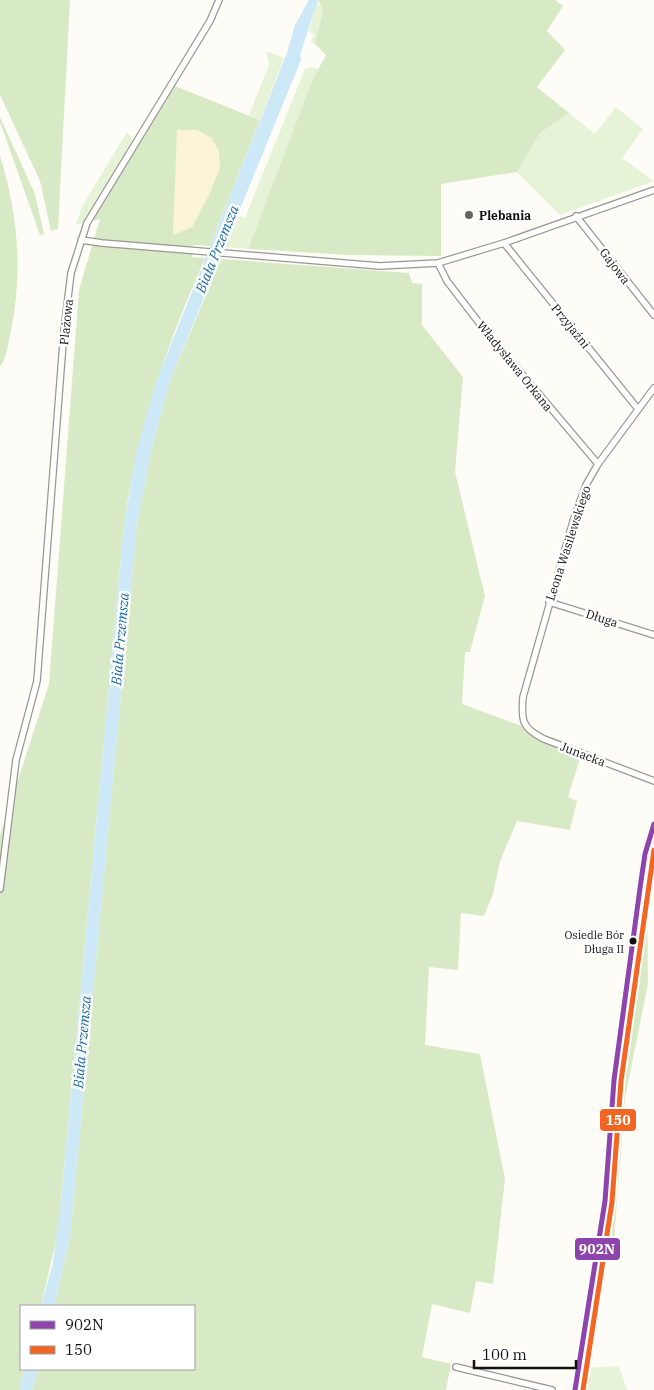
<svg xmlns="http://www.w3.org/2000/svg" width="654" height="1390" font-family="'IBM Plex Serif',serif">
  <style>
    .green { fill: #e7f3d7 }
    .forest { fill: #d8eac5 }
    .sand { fill: #fcf4d9 }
    .water { fill: #cde8f7 }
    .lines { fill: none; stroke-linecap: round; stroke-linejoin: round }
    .street-casing { stroke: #979795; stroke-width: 8 }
    .street { stroke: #fffffe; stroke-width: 5.5 }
    .bus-1-casing { stroke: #fff; stroke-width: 9 }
    .bus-2-casing { stroke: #fff; stroke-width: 9 }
    .bus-1 { stroke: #8e44ad; stroke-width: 5 }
    .bus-2 { stroke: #f26522; stroke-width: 5 }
    .poi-dot { fill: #646362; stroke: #fff; stroke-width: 2 }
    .bus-dot { fill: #111; stroke: #fff; stroke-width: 2 }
    .labels { text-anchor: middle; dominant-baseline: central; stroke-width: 5; stroke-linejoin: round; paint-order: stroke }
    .bus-label { font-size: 11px; fill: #111; stroke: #fff; text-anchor: end }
    .poi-label { font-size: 12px; font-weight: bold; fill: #111; stroke: #fff; text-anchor: start }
    .street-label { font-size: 12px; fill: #111; stroke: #fff }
    .water-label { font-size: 14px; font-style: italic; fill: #1768a6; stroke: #fff }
    .line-badge { stroke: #fff; stroke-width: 2 }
    .badge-label { font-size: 14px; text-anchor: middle; font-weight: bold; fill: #fff }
  </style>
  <rect width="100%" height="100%" fill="#fdfcf7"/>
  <!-- green -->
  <path class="green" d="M 317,2 L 323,10 L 315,44 L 311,42 L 314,34 L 309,32 Z
    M 266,51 L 284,58 L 260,120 L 249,115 L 269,65 Z
    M 312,67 L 319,69 L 312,81 L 248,249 L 225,247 L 239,216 L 245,218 L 305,69 Z
    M 616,107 L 643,129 L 622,158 L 654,181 L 560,215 L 517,172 L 540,133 L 569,113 L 595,134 Z
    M 127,132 L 132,139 L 130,145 L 83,223 L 76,224 L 83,205 Z
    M 619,1366 L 627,1390 L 579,1390 L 583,1368 Z"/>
  <!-- forest -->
  <path class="forest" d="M 0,0 L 70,0 L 58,229 L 51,231 L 40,181 L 0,95 Z
    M 318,0 L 555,0 L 563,6 L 547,31 L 565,50 L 537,87 L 569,113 L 540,133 L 517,172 L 441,184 L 441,256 L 348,255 L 248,249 L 312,81 L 326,55 L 315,44 L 323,10 Z
    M 175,86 L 260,120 L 210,246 L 193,245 L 192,257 L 205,258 C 166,347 137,430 124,526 L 58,1232 L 41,1306 L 21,1306 L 21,1369 L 25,1369 L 19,1390 L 0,1390 L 0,835 L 49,684 L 79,290 L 100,219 L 92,221 Z
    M 0,117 L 35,194 L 44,234 L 40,235 L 0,122 Z
    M 0,156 C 18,213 23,272 11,331 C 8,343 7,357 0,367 Z
    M 221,259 L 409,273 L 412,283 L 422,284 L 422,325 L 463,377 L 455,472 L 485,596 L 470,652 L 465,652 L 462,704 L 583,749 L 568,797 L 577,801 L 570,830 L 517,821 L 500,861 L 493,894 L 484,916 L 461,913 L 458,970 L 429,967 L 425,1045 L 480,1054 L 505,1179 L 493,1284 L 476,1281 L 470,1313 L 432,1304 L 422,1357 L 451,1364 L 446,1390 L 32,1390 L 38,1369 L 194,1369 L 194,1306 L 54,1306 L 70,1237 L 137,523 L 151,452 L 169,383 Z
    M 645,892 L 647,894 L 648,984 L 625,1098 L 613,1254 L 606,1249 L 618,1078 Z"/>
  <!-- sand -->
  <path class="sand" d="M 177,130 L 197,130 L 212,138 L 219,152 L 220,167 L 209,195 L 192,227 L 173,235 Z"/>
  <!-- water -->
  <path class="water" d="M 309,0 L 318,0 L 300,55 L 301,60 L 169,383 L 151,452 L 137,523 L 70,1237 L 54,1306 L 41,1306 L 53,1263 L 61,1201 L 124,526 L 136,453 L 156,382 L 287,53 L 295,25 Z
    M 25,1369 L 38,1369 L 32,1390 L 19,1390 Z"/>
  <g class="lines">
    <!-- street casing -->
    <g class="street-casing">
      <path id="street" d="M 576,216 L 654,315
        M 81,240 L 102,243 L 380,266 L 438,263 L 504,243 L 654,190
        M 504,243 L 638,409
        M 438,263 L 447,281 L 483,328 L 598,464
        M 654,388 L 598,464 L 586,485 L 574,518 L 523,697 C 521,721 522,728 544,739 L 654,781
        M 549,602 L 654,635
        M 0,889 L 16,760 L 37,681 L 64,330 L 71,273 L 87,223 L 210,21 L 219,0
        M 456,1367 L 552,1390
        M 575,1390 L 605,1201 L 614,1080 L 641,881 L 645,854 L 654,824"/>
    </g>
    <!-- street -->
    <use href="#street" class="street"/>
    <!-- bus-1 casing -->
    <g class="bus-1-casing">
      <path id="bus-1" d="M 575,1390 L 605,1201 L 614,1080 L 641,881 L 645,854 L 654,824"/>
    </g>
    <!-- bus-2 casing -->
    <g class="bus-2-casing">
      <path id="bus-2" d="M 583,1390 L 612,1202 L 621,1081 L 654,850"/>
    </g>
    <!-- bus-1 -->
    <use href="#bus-1" class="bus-1"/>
    <!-- bus-2 -->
    <use href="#bus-2" class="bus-2"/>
  </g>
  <!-- markers -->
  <circle class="poi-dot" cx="469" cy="215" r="5"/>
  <circle class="bus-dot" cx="633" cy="941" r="4.5"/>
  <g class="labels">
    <!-- bus labels -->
    <g class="bus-label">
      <text x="624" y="935">Osiedle Bór<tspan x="624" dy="14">Długa II</tspan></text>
    </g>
    <!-- poi labels -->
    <g class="poi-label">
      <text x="479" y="215">Plebania</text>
    </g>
    <!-- street labels -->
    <g class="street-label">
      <text transform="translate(615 266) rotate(53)">Gajowa</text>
      <text transform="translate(66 322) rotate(-84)">Plażowa</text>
      <text transform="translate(571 326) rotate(51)">Przyjaźni</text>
      <text transform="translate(515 366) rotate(51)">Władysława Orkana</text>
      <text transform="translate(568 543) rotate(-72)">Leona Wasilewskiego</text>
      <text transform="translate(602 618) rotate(18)">Długa</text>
      <text transform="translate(583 754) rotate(21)">Junacka</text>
    </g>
    <!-- water labels -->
    <g class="water-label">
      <text transform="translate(217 249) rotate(-68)">Biała Przemsza</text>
      <text transform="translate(120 639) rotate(-85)">Biała Przemsza</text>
      <text transform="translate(82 1042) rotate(-85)">Biała Przemsza</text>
    </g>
  </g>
  <g class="line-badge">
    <rect x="599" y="1108" width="38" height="24" rx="5" fill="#f26522"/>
    <rect x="574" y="1237" width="47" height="24" rx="5" fill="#8e44ad"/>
  </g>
  <g class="badge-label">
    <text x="618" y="1125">150</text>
    <text x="597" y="1254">902N</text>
  </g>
  <!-- legend -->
  <rect x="20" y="1305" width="175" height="65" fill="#ffffff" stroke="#a0a0a0"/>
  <rect x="30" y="1321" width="25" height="8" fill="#8e44ad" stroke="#a0a0a0"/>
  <text x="65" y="1330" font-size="15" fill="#111111">902N</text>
  <rect x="30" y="1346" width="25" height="8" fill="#f26522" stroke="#a0a0a0"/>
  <text x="65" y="1355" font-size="15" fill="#111111">150</text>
  <!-- scale -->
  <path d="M474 1360v8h102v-8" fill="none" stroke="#111111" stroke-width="2.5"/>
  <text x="482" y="1360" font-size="15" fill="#111111" stroke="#ffffff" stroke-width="4" paint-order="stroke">100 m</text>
</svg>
